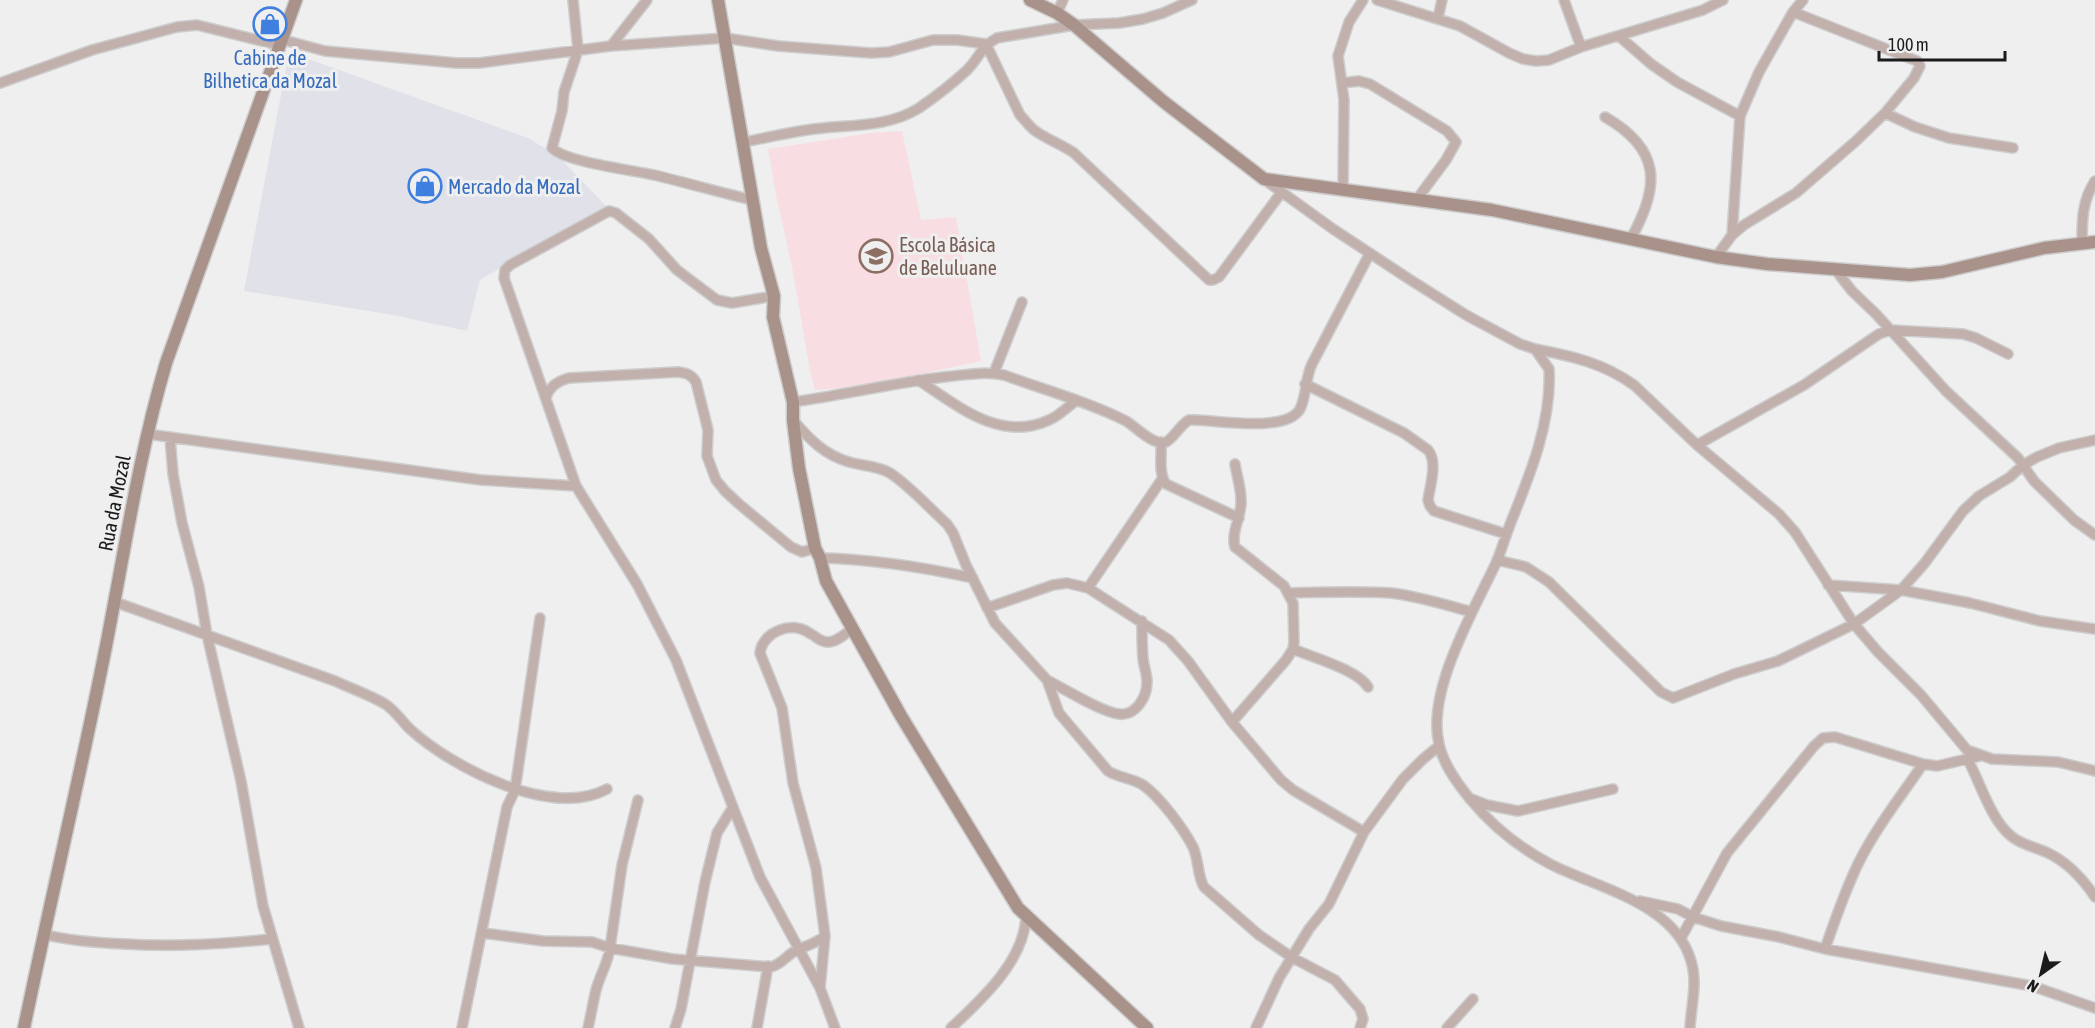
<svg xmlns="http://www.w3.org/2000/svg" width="2095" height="1028" font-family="'Asap Condensed',sans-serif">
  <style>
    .built { fill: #e1e1ea }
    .education { fill: #f8dee2 }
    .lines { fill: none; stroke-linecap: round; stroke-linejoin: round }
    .street-casing { stroke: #cdcdce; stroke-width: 12 }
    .secondary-casing { stroke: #cdcdce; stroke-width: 15 }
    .street { stroke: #c1b0ab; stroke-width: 9 }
    .secondary { stroke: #a9928a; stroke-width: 12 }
    .labels { text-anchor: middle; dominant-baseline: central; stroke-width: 6; stroke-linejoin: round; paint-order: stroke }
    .shop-label { font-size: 20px; fill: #366cbe; stroke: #efeff0 }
    .education-label { font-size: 20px; fill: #785e54; stroke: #efeff0; text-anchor: start }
    .street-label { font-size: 20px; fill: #1b1b1c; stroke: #efeff0 }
  </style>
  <rect width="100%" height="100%" fill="#efeff0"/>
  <!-- built -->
  <path class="built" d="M 289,52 L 528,138 L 558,156 L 606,206 L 480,280 L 467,331 L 393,315 L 244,291 Z"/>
  <!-- education -->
  <path class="education" d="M 902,131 L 921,220 L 956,217 L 981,361 L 913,376 L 844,388 L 815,390 L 810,371 L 792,266 L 776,195 L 768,149 L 871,133 Z"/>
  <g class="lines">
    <!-- street casing -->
    <g class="street-casing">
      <path id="street" d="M 573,0 L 578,50 L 564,92 L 562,111 L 552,148 C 565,162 632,170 654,175 C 687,183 719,192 752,200
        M 1377,0 L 1460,26 L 1509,53 L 1523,59 L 1536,61 L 1549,60 L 1581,47 L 1703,10 L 1723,0
        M 1564,0 L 1581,47
        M 1057,13 L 1063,0
        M 1438,18 L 1442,0
        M 1619,36 L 1651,64 L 1677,82 L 1740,116
        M 280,39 L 325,51 L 456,63 L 479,63 L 611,46 L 725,38 L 778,46 L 871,53 L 889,52 L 933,40 L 957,40 L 986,44 L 1020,115 C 1025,120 1029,126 1034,130 C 1046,139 1061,144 1074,153 L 1209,280 L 1213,280 L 1219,277 L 1281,193
        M 611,46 L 647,0
        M 0,83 L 92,50 L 177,27 L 197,25 L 278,45
        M 1342,83 L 1359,81 L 1370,84 L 1447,131 L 1456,142 L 1446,160 L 1417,199
        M 1885,113 L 1915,127 L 1949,138 L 2013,148
        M 1605,117 C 1661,149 1661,186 1630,240
        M 744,142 C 765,138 786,133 807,130 C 844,124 886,129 919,108 C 935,97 952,84 966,71 C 979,59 980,47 997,38 L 1074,25 L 1119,23 L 1143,19 L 1163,13 L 1192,0
        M 1265,180 L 1333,229 L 1409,279 L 1466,315 L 1520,344 L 1535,349 L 1549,369 C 1552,421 1530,475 1511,522 C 1506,535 1502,548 1497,561 C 1475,608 1426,691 1439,744 C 1443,764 1457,783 1470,799 C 1493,827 1518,847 1550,864 C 1597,888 1675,903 1691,961 C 1698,983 1691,1005 1690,1028
        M 1343,189 L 1344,100 L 1338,56 L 1349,22 L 1363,0
        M 1732,235 L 1740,116 L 1759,72 L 1793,12 L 1803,0
        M 2082,243 C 2082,220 2082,201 2095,181
        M 1716,257 L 1732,235 L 1744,225 L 1796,193 L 1856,141 L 1885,113 L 1914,78 L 1920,66 L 1917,61 L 1793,12
        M 1834,268 L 1852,291 L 1876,314 L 1946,391 L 2018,458 L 2034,481 L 2074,520 L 2095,535
        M 774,296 L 732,303 L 717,300 L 677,270 L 649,239 L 616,213 L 609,211 L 510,265 L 505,270 L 504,278 L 576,486 L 637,584 L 676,660 L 760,877 L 820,988 L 835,1028
        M 1535,349 C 1572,356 1603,363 1634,385 L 1697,445 L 1779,514 L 1795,532 L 1854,624 L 1878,652 L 1921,695 L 1967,750 L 1992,759 L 2058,762 L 2095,771
        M 994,373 L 1022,302
        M 918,380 C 957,405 1000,443 1049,420 C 1059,416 1067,407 1076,401
        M 1305,384 L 1404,433 L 1428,450 C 1438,462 1430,486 1428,500 L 1430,506 L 1434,511 L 1506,534
        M 546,398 C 549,386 558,381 569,378 L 678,372 C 686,373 691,374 696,382 L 708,430 L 707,456 L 716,480 L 725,491 L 739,504 L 791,547 L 802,552 L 815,548
        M 793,402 C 843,395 893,383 944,377 C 964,375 984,371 1004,375 C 1044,390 1089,402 1126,421 C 1136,427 1153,446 1166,442 C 1173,439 1180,425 1189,420 C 1214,419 1286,434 1300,409 C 1307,395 1305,378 1312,364 L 1370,253
        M 794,421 C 810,440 825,455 849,462 C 863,466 878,466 890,473 C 911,487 928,507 947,524 L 953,533 L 966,565 L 995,623 L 1047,680 L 1059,713 L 1108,771 C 1119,778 1132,778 1143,785 C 1160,797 1183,828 1193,847 C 1199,860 1197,875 1204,887 L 1259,935 L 1293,958 L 1335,980 L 1360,1009 L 1363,1019 L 1360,1028
        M 147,434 L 481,480 L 576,486
        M 170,437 L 173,474 L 182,523 L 199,587 L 207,635 L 241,781 L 263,906 L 299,1028
        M 1161,442 C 1162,455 1158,473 1166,484 L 1239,518
        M 1697,445 L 1804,385 L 1879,334 L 1890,330 L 1963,334 L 1976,338 L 2008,354
        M 820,558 C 872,559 922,567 973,578
        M 1497,560 L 1526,567 L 1549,582 L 1661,692 L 1673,698 L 1734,674 L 1778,661 L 1854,624 L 1901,590 L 1924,564 L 1963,511 L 1979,496 L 2010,477 L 2023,465 L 2037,457 L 2059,448 L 2095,440
        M 1828,585 L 1901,590 L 1970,603 L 2040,621 L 2095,629
        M 1088,588 L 1162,479
        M 1289,593 C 1323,592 1357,591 1391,593 C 1418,596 1446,605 1472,612
        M 115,602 L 335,681 C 352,689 370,695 385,704 C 396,711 402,722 411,730 C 453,768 552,819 607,789
        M 987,608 L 1053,585 L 1067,583 L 1088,588 L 1169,640 L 1188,661 L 1232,722 L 1281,780 L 1293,790 L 1364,832
        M 1293,649 C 1312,657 1358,670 1368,687
        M 1047,680 C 1065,689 1101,712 1119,714 C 1136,716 1147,697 1147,682 C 1147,674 1144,667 1143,659 C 1142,646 1142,634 1142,621
        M 1232,722 L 1286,660 L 1293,649 L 1294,642 L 1293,603 L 1284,586 L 1235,547 C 1231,533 1240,519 1241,504 C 1242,491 1237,477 1235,464
        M 1968,760 C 1980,782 1991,820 2011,836 C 2021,845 2036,847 2048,853 C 2069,863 2083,879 2095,897
        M 1469,798 L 1487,805 L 1518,811 L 1613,789
        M 638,800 L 622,865 L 610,948 L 673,959 L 771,967 C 783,964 788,953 799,949 C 809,945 816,943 825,936
        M 1640,901 L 1678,909 L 1693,917 L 1721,926 L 1779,937 L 1825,949 L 2032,986 L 2095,1008
        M 483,933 L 543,941 L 592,942 L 610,948 C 608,963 600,975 596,990 C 593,1002 591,1015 588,1028
        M 43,934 C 70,941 97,943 125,944 C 177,947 221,944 272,939
        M 1681,938 L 1727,853 L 1814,746 L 1823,738 L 1835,737 L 1923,764 L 1937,766 L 1980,756
        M 1825,949 C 1835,920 1845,890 1859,862 C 1876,828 1901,796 1923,764
        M 820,988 L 825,936 L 816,868 L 793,783 L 782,708 L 760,653 C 761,645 765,639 772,634 C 784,626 798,625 811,634 C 817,637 820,642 828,642 C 837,642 845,634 852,629
        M 462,1028 L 507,807 L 515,790 L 540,618
        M 675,1028 L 681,1009 L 705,882 L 717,833 L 733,807
        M 757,1028 L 768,966
        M 951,1028 C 982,999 1023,962 1026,918
        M 1256,1028 L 1279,978 L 1309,929 L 1329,904 L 1364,832 L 1403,779 L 1423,759 L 1439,746
        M 1447,1028 L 1473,999"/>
    </g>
    <!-- secondary casing -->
    <g class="secondary-casing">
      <path id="secondary" d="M 718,0 L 761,248 L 774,296 L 773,317 L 793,402 L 793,420 L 799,468 L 815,548 L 820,558 L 826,581 L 901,716 L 1018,908 L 1147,1028
        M 1030,0 L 1057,13 L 1074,25 L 1164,102 L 1264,179 L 1492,210 L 1716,257 L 1767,264 L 1910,275 L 1942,272 L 2044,248 L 2095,242
        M 24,1028 C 50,902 80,777 105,651 C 124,555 138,458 166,363 L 296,0"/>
    </g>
    <!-- street -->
    <use href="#street" class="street"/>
    <!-- secondary -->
    <use href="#secondary" class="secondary"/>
  </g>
  <!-- icons -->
  <defs>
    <g id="shop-ring" transform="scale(1.725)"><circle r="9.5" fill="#efeff0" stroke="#3f7fe0" stroke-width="1.5"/><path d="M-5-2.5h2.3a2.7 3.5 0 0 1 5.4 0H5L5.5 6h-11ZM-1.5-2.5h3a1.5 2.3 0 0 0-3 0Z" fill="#3f7fe0"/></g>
    <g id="school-ring" transform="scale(1.725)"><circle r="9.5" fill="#efeff0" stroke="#8d6e63" stroke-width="1.5"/><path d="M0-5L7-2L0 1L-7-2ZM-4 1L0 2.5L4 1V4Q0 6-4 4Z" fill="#8d6e63"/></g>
  </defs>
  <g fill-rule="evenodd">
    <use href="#shop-ring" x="270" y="24"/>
    <use href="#shop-ring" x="425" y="186"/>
    <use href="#school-ring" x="876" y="256"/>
  </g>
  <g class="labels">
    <!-- shop labels -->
    <g class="shop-label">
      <text x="270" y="57">Cabine de<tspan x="270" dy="23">Bilhetica da Mozal</tspan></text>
      <text x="448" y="186" text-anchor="start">Mercado da Mozal</text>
    </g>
    <!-- education labels -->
    <g class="education-label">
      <text x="899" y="244">Escola Básica<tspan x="899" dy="23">de Beluluane</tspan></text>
    </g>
    <!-- street labels -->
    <g class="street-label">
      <text transform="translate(114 503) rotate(-79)">Rua da Mozal</text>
    </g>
  </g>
  <!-- north arrow -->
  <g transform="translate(2041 974) rotate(214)" stroke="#efeff0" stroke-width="4.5" paint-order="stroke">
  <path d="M0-4.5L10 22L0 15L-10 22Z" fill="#1b1b1c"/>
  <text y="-9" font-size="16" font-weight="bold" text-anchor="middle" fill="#1b1b1c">N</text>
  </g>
  <!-- scale -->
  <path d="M1879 51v9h126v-9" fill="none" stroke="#1b1b1c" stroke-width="3"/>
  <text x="1888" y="51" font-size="18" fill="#1b1b1c" stroke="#efeff0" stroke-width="4.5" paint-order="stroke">100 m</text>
</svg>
